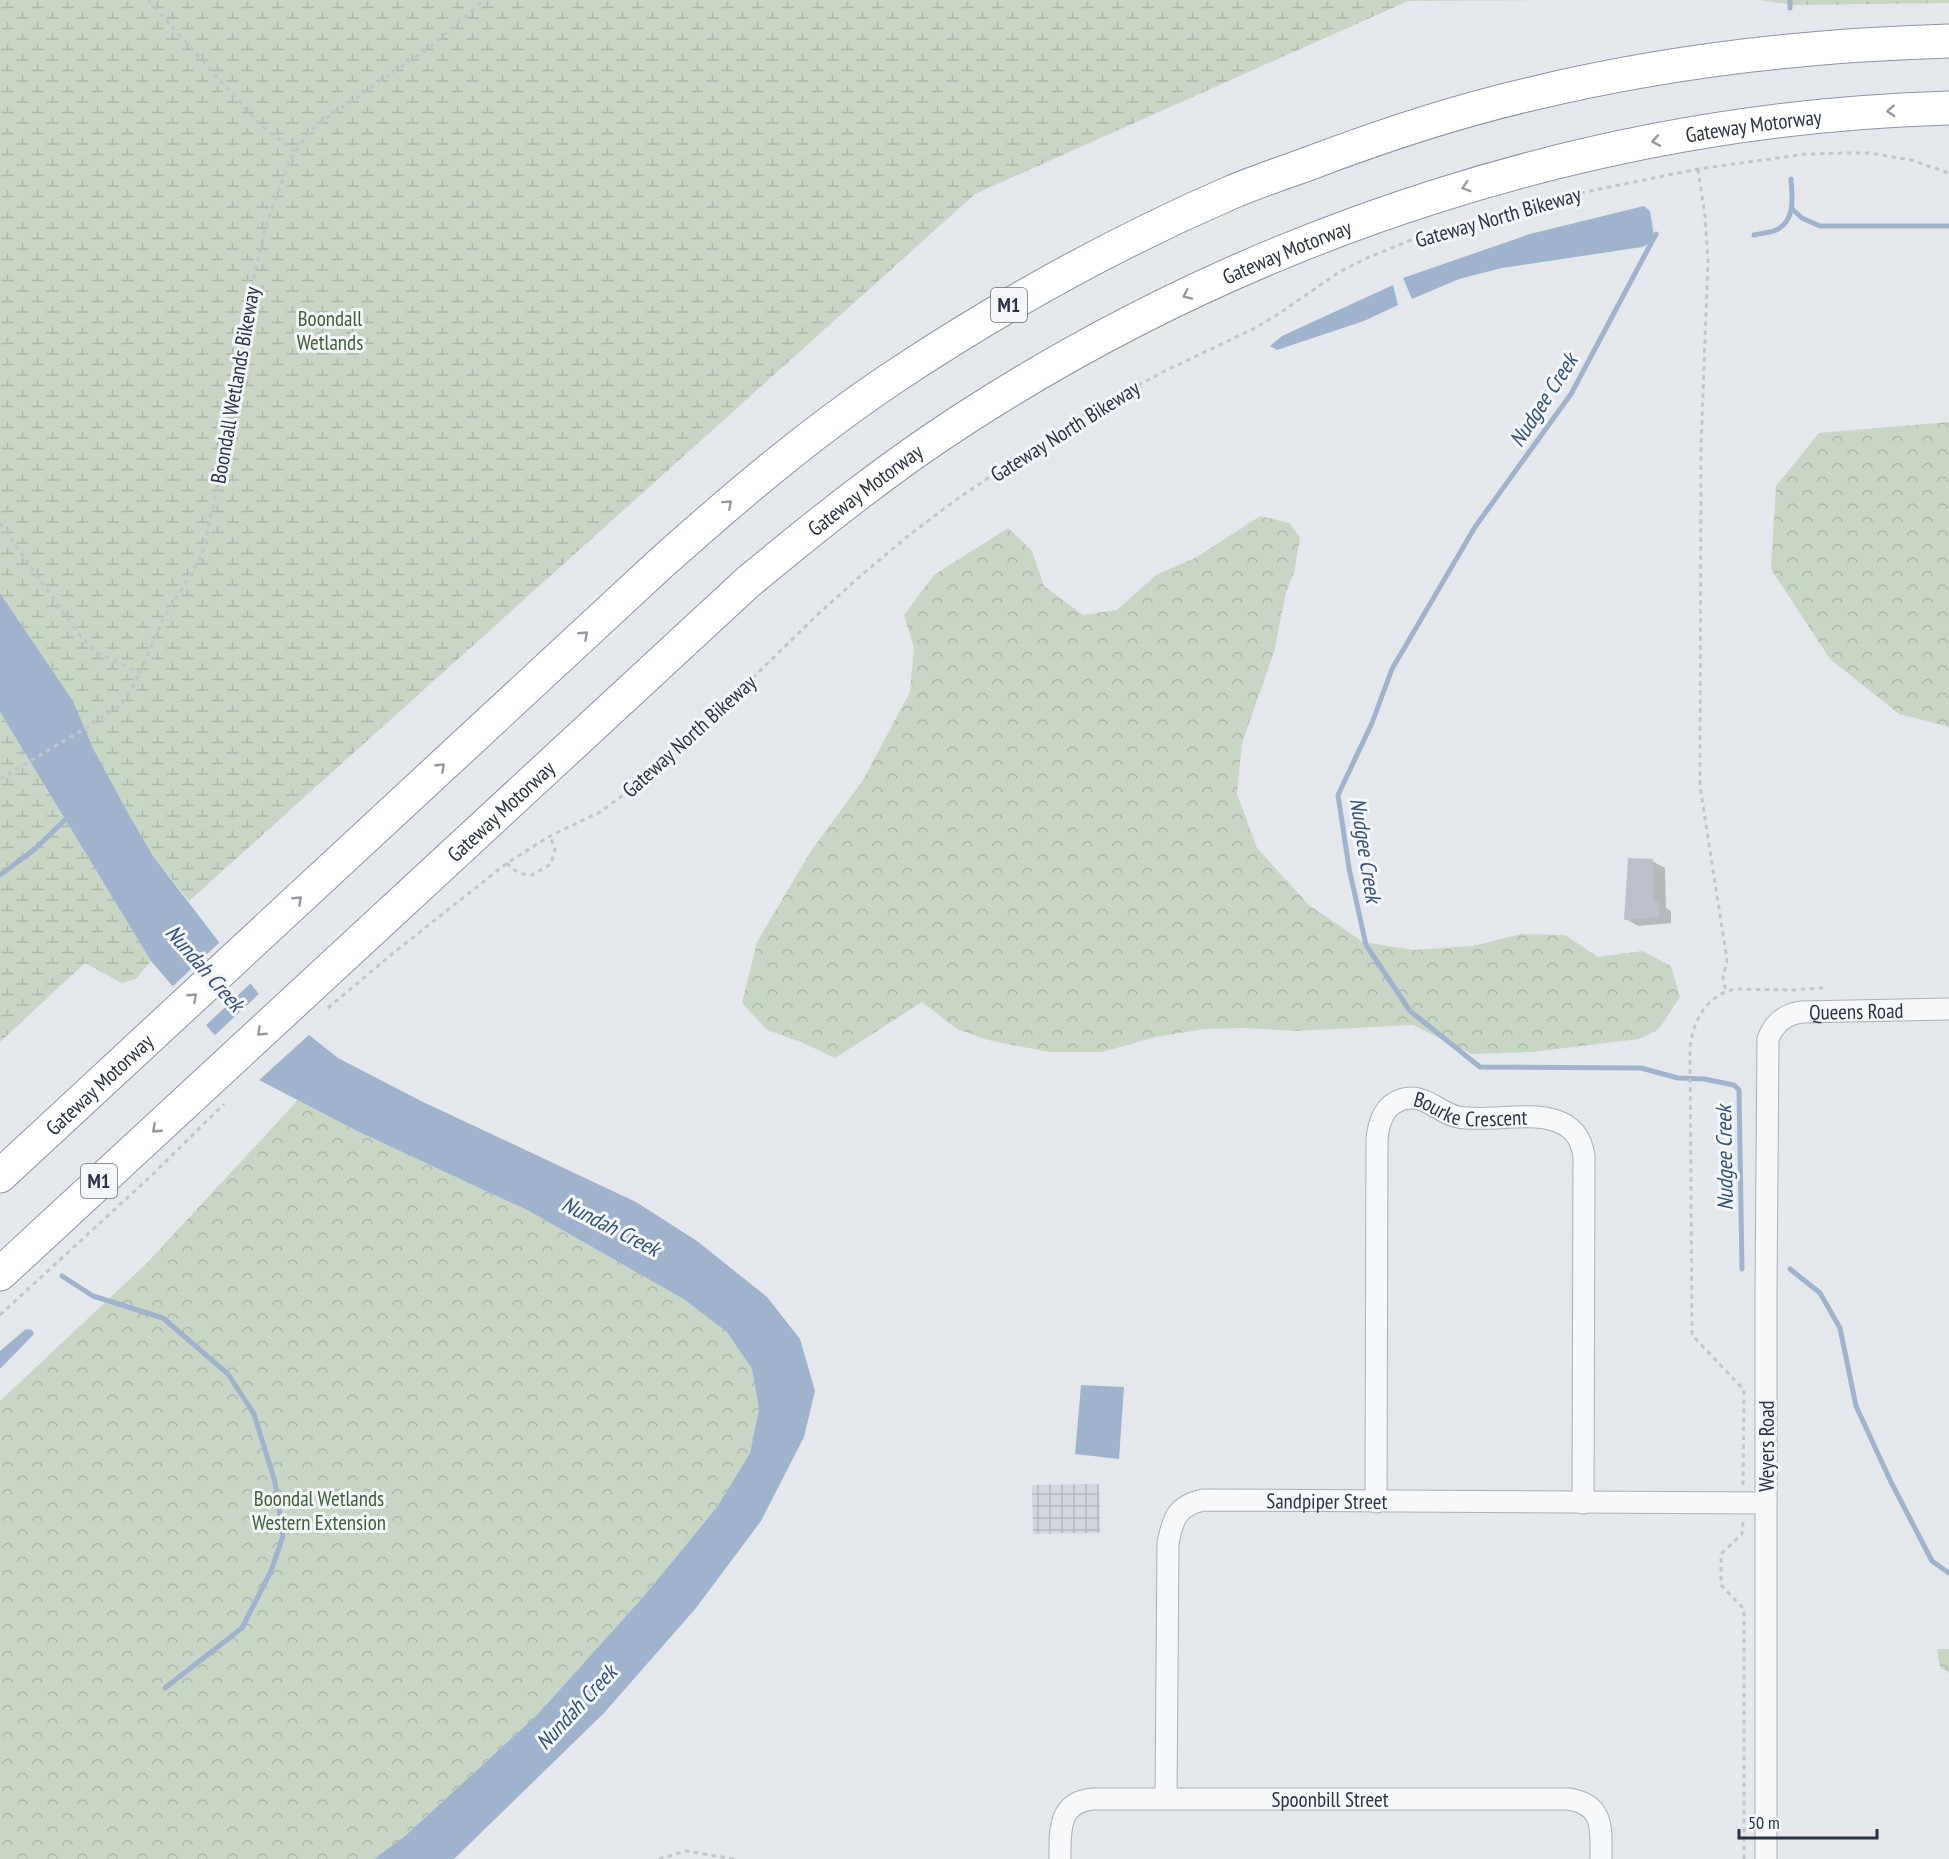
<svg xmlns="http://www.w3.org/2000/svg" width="1949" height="1859" font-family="'PT Sans Narrow',sans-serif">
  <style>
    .industrial { fill: url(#industrial-grid) }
    .forest { fill: url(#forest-crowns) }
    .wetland { fill: url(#wetland-marsh) }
    .water { fill: #9fb4cc }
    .pier { fill: #e4e7ec }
    .shadow { fill: #0003 }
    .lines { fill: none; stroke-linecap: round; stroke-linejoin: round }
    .stream { stroke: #9fb4cc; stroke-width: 5 }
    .building { fill: #bbc0ca }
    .street-casing { stroke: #a9aeb7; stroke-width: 23 }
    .highway-casing { stroke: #8b94a3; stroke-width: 35 }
    .path { stroke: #c2c5cb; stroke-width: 3; stroke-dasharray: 4.5 4.5; stroke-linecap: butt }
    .street { stroke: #f7f8fa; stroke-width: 21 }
    .highway { stroke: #fff; stroke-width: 33 }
    .oneway { stroke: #959aa2 }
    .labels { text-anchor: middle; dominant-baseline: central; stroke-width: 6; stroke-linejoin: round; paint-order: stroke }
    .shield { fill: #f4f6f9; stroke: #676e7b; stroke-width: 1.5 }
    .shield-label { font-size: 20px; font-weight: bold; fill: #2b3445 }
    .street-label { font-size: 21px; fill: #2b3445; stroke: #f4f6f9 }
    .park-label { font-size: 21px; fill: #3f6138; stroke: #f4f6f9 }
    .water-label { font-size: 22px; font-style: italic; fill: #34527a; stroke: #f4f6f9 }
  </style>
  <defs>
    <pattern id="industrial-grid" width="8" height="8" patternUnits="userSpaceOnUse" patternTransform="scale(1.5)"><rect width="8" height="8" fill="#d2d6de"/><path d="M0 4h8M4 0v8" fill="none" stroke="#b4b8c0"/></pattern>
    <pattern id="forest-crowns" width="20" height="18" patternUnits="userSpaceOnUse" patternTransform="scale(1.5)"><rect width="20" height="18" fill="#c9d6c5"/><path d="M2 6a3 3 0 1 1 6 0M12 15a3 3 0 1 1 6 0" fill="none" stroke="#adb8ab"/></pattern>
    <pattern id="wetland-marsh" width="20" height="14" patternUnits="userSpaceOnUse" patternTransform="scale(1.5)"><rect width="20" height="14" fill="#c9d6c5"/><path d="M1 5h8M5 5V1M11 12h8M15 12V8" fill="none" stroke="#adb8ab"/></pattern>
  </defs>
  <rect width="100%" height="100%" fill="#e4e7ec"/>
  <!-- industrial -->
  <path class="industrial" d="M 1099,1484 L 1100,1533 L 1033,1534 L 1032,1485 Z"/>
  <!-- forest -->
  <path class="forest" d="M 1949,422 L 1949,727 L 1899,714 L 1830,659 L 1771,569 L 1776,486 L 1819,433 Z
    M 1260,516 L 1290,523 L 1300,538 L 1294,573 L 1286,592 L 1274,652 L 1242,743 L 1237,794 L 1257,848 L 1309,905 L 1363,942 L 1414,950 L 1473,946 L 1521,934 L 1565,935 L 1598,957 L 1642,951 L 1671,966 L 1680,997 L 1659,1029 L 1639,1039 L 1532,1052 L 1472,1054 L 1413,1025 L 1296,1031 L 1245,1028 L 1205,1029 L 1156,1037 L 1102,1052 L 1048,1052 L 988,1040 L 957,1029 L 922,1002 L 835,1058 L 801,1042 L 767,1030 L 742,1003 L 757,942 L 811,851 L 863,780 L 910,692 L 914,648 L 904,615 L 934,575 L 1008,528 L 1032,551 L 1044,586 L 1083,615 L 1117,610 L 1156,575 L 1197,557 Z
    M 298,1100 L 357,1131 L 529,1211 L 685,1300 L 728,1332 L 752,1369 L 759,1409 L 750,1453 L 717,1507 L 644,1596 L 537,1715 L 405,1836 L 374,1859 L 0,1859 L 0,1401 L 147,1263 Z
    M 1937,1649 L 1949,1649 L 1949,1673 L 1940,1667 Z"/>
  <!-- wetland -->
  <path class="wetland" d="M 0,0 L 1558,0 L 1408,1 L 975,194 L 189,901 L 153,856 L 128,813 L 94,750 L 73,701 L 0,593 Z
    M 1759,0 L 1949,0 L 1949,3 L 1793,5 Z
    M 0,712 L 151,961 L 136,979 L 122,983 L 85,963 L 0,1042 Z"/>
  <!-- water -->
  <path class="water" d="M 1644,206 L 1650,211 C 1652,227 1659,241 1642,247 L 1502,268 L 1459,279 L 1412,299 L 1403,278 L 1530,234 Z
    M 1393,285 L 1398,305 L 1364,321 L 1277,350 L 1270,346 L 1282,336 Z
    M 0,593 L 73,701 L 94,750 L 128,813 L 153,856 L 261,997 L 338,1058 L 421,1101 L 636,1202 L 697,1241 L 767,1297 L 800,1339 L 815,1391 L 804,1437 L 761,1521 L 696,1608 L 604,1713 L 454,1859 L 374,1859 L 405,1836 L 537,1715 L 644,1596 L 717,1507 L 750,1453 L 759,1409 L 752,1369 L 727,1332 L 685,1300 L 529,1211 L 357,1131 L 259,1080 L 236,1060 L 151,961 L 0,712 Z
    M 26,1329 L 32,1330 L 34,1334 L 0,1369 L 0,1351 Z
    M 1081,1385 L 1124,1387 L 1119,1459 L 1075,1454 Z"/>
  <!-- pier -->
  <path class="pier" d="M 222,940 L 253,981 L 204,1027 L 171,988 Z
    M 261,992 L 311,1033 L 257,1082 L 234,1062 L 213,1037 Z"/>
  <!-- shadow -->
  <path class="shadow" d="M 1652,861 L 1665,868 L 1666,908 L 1671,911 L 1671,923 L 1638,926 L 1626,919 Z"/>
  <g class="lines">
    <!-- stream -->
    <path class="stream" d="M 1790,8 L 1790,0
      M 1792,209 L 1802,218 L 1820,226 L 1949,226
      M 1656,234 L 1571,394 L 1475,527 L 1392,669 L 1372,723 L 1338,795 L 1349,868 L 1366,945 L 1410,1011 L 1480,1067 L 1641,1068 L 1678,1078 L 1704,1079 L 1734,1085 L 1739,1090 L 1742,1269
      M 1754,235 C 1761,233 1772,233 1778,229 C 1796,219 1792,196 1791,179
      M 0,875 L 35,849 L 69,816
      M 1790,1269 L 1820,1293 L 1840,1328 L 1856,1406 L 1891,1482 L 1932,1561 L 1949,1573
      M 62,1276 L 93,1296 L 163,1318 L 228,1374 L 254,1414 L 275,1482 L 283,1536 L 271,1571 L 242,1628 L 165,1688"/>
  </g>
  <!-- building -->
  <path class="building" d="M 1628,858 L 1653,859 L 1653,901 L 1659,902 L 1659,917 L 1624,920 Z"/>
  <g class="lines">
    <!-- street casing -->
    <g class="street-casing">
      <g id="street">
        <path id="s1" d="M 1376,1502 L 1377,1139 C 1379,1121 1384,1105 1403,1099 C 1424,1093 1439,1113 1458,1117 C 1500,1125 1575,1096 1584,1156 L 1583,1503"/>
        <path id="s2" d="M 1166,1799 L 1168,1543 C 1173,1518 1177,1506 1203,1500 L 1766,1503"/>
        <path id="s3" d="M 1060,1859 C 1060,1831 1058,1802 1093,1799 L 1568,1799 C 1605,1804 1601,1830 1601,1859"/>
        <path id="s4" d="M 1766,1859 L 1766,1293 L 1768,1039 C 1774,1023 1786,1014 1802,1012 L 1949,1009"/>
      </g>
    </g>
    <!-- highway casing -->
    <g class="highway-casing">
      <g id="highway">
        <path id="s5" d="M 0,1176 L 659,565 C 734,498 810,433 894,377 C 1001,306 1114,243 1232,192 C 1258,181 1286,172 1313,162 C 1384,135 1457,111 1531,94 C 1668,61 1809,45 1949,41"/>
        <path id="s6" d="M 0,1274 L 748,582 C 818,524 888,468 964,419 C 1256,230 1601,118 1949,108"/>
      </g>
    </g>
    <!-- path -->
    <path class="path" d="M 148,0 L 260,125 L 295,151
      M 1698,169 L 1705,216 L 1708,261 L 1701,446 L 1700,786 L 1727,960 L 1723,978 L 1726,991
      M 0,523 L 77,632 L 96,652 L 140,673
      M 0,779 L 89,726 L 119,706 L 126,699 L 140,673 L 162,621 L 199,560 L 204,548 L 230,429 L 250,294 L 267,222 L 291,158 L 307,135 L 321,122 L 430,47 L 484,0
      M 507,863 C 513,871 522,875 532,875 L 551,864 L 555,849 L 550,836
      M 328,1008 L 392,954 L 507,863 L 550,836 L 600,812 L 648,777 L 681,748 L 815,617 L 858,578 L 908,536 L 953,502 L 1047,438 L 1101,405 L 1165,371 L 1255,328 L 1277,315 L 1339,272 L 1367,258 L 1416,238 L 1560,197 L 1698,169 L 1806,154 L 1847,153 L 1869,153 L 1911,160 L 1949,173
      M 0,1315 L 152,1175 L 224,1104
      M 1743,1485 L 1744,1390 L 1692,1335 L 1690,1047 C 1694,1019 1706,996 1735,989 L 1790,990 L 1824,988
      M 1743,1522 L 1742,1534 L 1721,1554 L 1721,1585 L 1744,1609 L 1744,1859
      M 659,1859 L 686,1851 L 734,1859"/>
    <!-- street -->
    <use href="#street" class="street"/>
    <!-- highway -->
    <use href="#highway" class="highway"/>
  </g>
  <!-- one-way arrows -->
  <defs><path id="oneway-chevron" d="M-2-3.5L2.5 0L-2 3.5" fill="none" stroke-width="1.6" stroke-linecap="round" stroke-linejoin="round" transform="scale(1.5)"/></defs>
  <g class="oneway">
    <use href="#oneway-chevron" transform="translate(1891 111) rotate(177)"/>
    <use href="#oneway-chevron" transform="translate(1656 141) rotate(170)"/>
    <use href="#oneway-chevron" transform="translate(1466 187) rotate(163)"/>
    <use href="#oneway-chevron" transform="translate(1187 295) rotate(155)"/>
    <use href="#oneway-chevron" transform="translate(728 504) rotate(-42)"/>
    <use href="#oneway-chevron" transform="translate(584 635) rotate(-43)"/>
    <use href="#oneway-chevron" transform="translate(441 767) rotate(-43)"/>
    <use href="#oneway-chevron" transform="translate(298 900) rotate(-43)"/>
    <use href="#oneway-chevron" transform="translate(193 997) rotate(-43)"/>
    <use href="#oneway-chevron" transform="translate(261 1032) rotate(137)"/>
    <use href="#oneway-chevron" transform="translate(156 1129) rotate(137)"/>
  </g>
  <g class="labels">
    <!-- shield labels -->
    <g class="shield">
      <rect x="991" y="288" width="36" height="34" rx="4.5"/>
      <rect x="81" y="1164" width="36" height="34" rx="4.5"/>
    </g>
    <g class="shield-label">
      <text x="1009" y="305">M1</text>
      <text x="99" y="1181">M1</text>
    </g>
    <!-- street labels -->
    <g class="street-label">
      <text stroke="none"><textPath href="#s6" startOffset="2139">Gateway Motorway</textPath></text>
      <text transform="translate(1498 217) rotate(-16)">Gateway North Bikeway</text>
      <text stroke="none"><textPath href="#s6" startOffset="1654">Gateway Motorway</textPath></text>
      <text transform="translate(235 385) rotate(-80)">Boondall Wetlands Bikeway</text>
      <text transform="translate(1065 431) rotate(-32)">Gateway North Bikeway</text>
      <text stroke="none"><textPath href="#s6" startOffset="1168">Gateway Motorway</textPath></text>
      <text transform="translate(689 736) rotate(-42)">Gateway North Bikeway</text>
      <text stroke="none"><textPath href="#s6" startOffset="682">Gateway Motorway</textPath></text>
      <text stroke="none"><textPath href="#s4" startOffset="920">Queens Road</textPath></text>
      <text stroke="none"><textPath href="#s5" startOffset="135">Gateway Motorway</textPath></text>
      <text stroke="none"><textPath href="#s1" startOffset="484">Bourke Crescent</textPath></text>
      <text transform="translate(1766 1446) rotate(-90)">Weyers Road</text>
      <text stroke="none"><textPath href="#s2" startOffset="440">Sandpiper Street</textPath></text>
      <text stroke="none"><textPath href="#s3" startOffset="315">Spoonbill Street</textPath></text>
    </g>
    <!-- park labels -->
    <g class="park-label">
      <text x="330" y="318">Boondall<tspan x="330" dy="24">Wetlands</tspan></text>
      <text x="319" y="1498">Boondal Wetlands<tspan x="319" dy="24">Western Extension</tspan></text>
    </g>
    <!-- water labels -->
    <g class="water-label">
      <text transform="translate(1543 400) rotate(-57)">Nudgee Creek</text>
      <text transform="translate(1366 850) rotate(81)">Nudgee Creek</text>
      <text transform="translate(205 968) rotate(49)">Nundah Creek</text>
      <text transform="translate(1724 1158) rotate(-91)">Nudgee Creek</text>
      <text transform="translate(611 1226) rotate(27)">Nundah Creek</text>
      <text transform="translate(576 1707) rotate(-47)">Nundah Creek</text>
    </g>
  </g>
  <!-- scale -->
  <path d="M1739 1829v9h138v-9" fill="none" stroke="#2b3445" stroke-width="3"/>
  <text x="1748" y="1829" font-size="18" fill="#2b3445" stroke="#f4f6f9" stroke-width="4.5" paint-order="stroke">50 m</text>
</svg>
